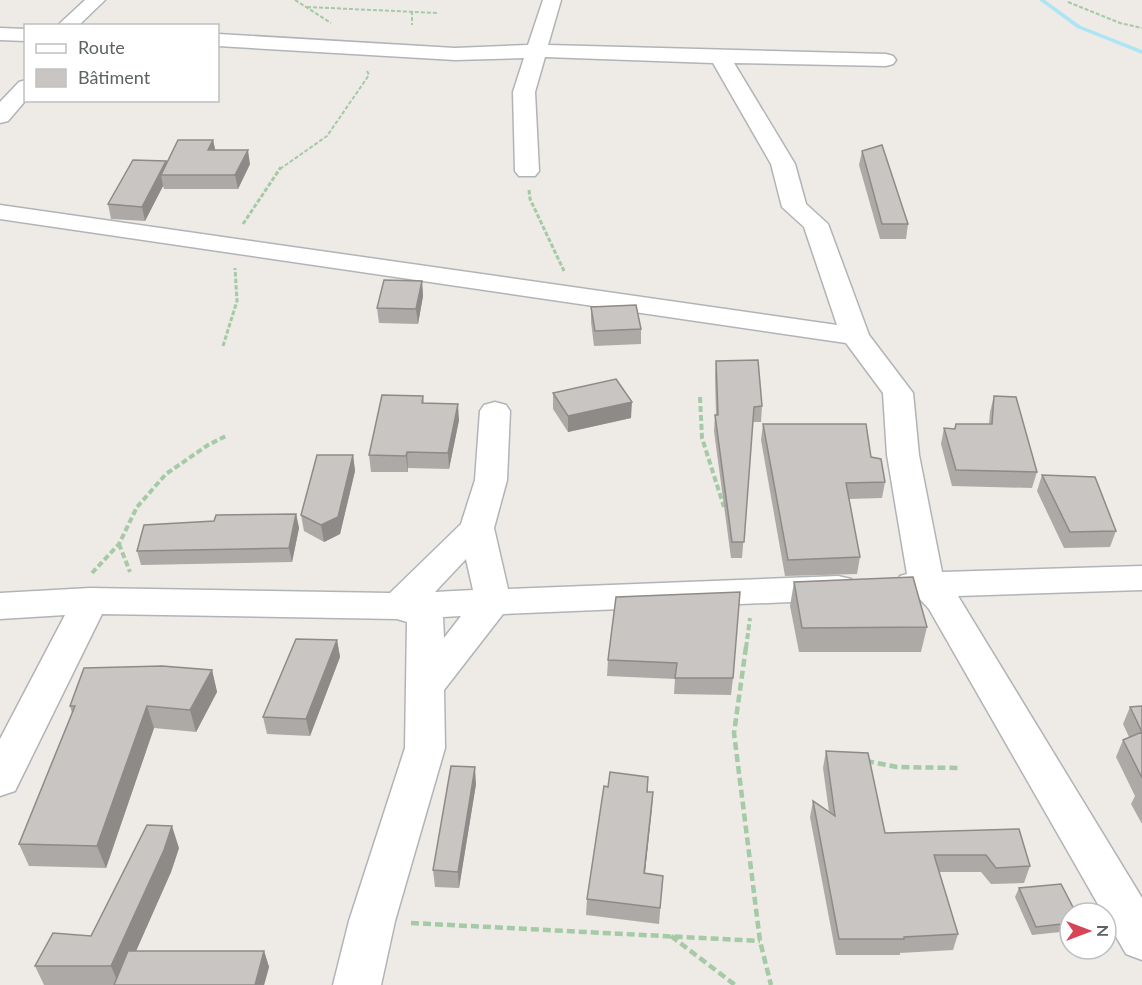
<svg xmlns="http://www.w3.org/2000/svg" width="1142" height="985" font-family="Lato,sans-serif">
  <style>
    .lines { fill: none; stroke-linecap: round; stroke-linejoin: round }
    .stream { fill: #aee5f5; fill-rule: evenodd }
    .minor-casing { stroke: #b1b4b6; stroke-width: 3 }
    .path-far3 { stroke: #a4caa6; stroke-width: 2; stroke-dasharray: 4 2; stroke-linecap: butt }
    .path-far2 { stroke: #a4caa6; stroke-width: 3; stroke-dasharray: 4.5 2; stroke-linecap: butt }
    .path-far1 { stroke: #a4caa6; stroke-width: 4; stroke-dasharray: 6 3; stroke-linecap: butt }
    .path { stroke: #a4caa6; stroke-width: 4.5; stroke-dasharray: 8 4; stroke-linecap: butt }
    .minor { fill: #fff; fill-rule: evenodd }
    .wall { fill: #ada9a7 }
    .shaded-wall { fill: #8d8a88 }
    .building { fill: #c9c5c2; stroke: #8d8a88; stroke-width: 1.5 }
  </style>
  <rect width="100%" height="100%" fill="#eeeae6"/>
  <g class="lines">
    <!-- stream -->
    <path class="stream" d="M 1039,0 L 1045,0 L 1081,26 L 1142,50 L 1142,54 L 1077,28 Z"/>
    <!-- minor casing -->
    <g class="minor-casing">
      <path id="minor" d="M 85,0 L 105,0 L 78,26 L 57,26 Z
        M 543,0 L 561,0 L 548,45 L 886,54 L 893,56 L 896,60 L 893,64 L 886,66 L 734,63 L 795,164 L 806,204 L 828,224 L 869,335 L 913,393 L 919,455 L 942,572 L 1142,566 L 1142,590 L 958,596 L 1142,898 L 1142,960 L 1126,954 L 1106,919 L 1106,913 L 1103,913 L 929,609 L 918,597 L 900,594 L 895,585 L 900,576 L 907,574 L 887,455 L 883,393 L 846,343 L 0,219 L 0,205 L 837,325 L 804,227 L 782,207 L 771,164 L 713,63 L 545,57 L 535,92 L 539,171 L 535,176 L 519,176 L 515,171 L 513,92 L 524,58 L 455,60 L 218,46 L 218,34 L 455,48 L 528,45 Z
        M 0,28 L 26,29 L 26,41 L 0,40 Z
        M 26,80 L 26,100 L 8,121 L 0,123 L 0,102 L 19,82 Z
        M 495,402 L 506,405 L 510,411 L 507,480 L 494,528 L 508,589 L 838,576 L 851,579 L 856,588 L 851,597 L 838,600 L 503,614 L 444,690 L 445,748 L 395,921 L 381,985 L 333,985 L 349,921 L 405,748 L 407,622 L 397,619 L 102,614 L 15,791 L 0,796 L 0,739 L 65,615 L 0,619 L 0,593 L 90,588 L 390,593 L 461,524 L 475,480 L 480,411 L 484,405 ZM 466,559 L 473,590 L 435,592 ZM 461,616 L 444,638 L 443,617 Z"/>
    </g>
    <!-- path-far3 -->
    <path class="path-far3" d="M 295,0 L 331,23
      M 1068,2 L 1120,23 L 1142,28
      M 307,7 L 438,13
      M 412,11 L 412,25
      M 280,169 L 327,136 L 369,75 L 367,71"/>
    <!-- path-far2 -->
    <path class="path-far2" d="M 529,190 L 530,199 L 564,271
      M 243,224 L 281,167
      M 223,346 L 237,301 L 235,268"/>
    <!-- path-far1 -->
    <path class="path-far1" d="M 700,397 L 702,438 L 724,507
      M 119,544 L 130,572
      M 92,573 L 119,544 L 137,507 L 166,474 L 208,445 L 228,435
      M 746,648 L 750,618"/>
    <!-- path -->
    <path class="path" d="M 746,647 L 734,733 L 760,941 L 771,985
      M 866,761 L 897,767 L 961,768
      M 411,923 L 760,941
      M 671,936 L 735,985"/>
    <!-- minor -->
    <use href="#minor" class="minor"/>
  </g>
  <!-- wall -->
  <path class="wall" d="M 213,140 L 215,150 L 250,164 L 238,189 L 164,189 L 163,186 L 145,221 L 111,219 L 108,204 L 167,163 Z
    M 862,151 L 908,224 L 906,239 L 880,239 L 859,165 Z
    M 422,281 L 423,296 L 418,324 L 379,323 L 377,308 Z
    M 591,307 L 641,329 L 641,344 L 594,346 L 591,322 Z
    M 716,361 L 762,406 L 761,422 L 753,422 L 742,558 L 731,558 L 714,431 L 715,415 L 716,415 L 715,376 Z
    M 553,393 L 631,418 L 568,432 L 553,409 Z
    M 423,396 L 424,403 L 459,420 L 449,469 L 408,468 L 408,472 L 371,472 L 369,455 Z
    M 994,396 L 1037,472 L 1032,488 L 952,486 L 941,444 L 944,428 L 954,429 L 956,424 L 989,424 L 990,412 Z
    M 763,424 L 871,457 L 885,482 L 882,498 L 849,499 L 860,557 L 857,574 L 785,576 L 761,440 Z
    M 353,455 L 355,471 L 340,534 L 324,542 L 304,531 L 301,515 Z
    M 1042,475 L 1116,531 L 1110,547 L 1064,548 L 1037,491 Z
    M 296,514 L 299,528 L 292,562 L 141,565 L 137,551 L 214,521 Z
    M 794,582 L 927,627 L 921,652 L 799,652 L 790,606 Z
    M 616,597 L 733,678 L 731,695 L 674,694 L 675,679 L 607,676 L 608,660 Z
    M 337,640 L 340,657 L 310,736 L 267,734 L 263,717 Z
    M 212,670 L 217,692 L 196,732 L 154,728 L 106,868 L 29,866 L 19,844 L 72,713 L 70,706 Z
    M 1142,706 L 1142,824 L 1131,804 L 1135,796 L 1116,757 L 1123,740 L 1129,737 L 1123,724 L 1130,707 Z
    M 826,751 L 885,833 L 1019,829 L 1030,866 L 1024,883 L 991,884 L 981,872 L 939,872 L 958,934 L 953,950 L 900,953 L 900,955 L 836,955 L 810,817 L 813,801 L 829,812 L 823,768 Z
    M 648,777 L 648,792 L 653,792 L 645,873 L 663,876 L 659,924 L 586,915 L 587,899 L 608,787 Z
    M 476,784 L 459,888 L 435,887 L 433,870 Z
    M 179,848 L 171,872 L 136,951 L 264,951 L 269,967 L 264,985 L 44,985 L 35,966 L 91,936 Z
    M 1019,888 L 1070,913 L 1070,931 L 1032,935 L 1015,897 Z"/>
  <!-- shaded-wall -->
  <path class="shaded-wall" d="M 213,140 L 216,153 L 208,150 Z
    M 248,150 L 250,164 L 238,189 L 235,175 Z
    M 166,161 L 169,175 L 161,175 L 163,186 L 145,221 L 142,207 Z
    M 422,281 L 423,296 L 418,324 L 416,309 Z
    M 632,402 L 631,418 L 568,432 L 568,416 Z
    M 458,404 L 459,420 L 449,469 L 448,453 Z
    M 407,452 L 408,468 L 408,472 L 406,456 Z
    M 353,455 L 355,471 L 340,534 L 324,542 L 321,525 Z
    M 296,514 L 299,528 L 292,562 L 289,548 Z
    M 337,640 L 340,657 L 310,736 L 306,719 Z
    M 212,670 L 217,692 L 196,732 L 190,710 Z
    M 147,706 L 154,728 L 106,868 L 97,846 Z
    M 475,767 L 476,784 L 459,888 L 458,872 Z
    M 653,792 L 652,809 L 643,890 L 644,873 Z
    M 172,826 L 179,848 L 171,872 L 121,985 L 119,985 L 111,966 Z
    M 264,951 L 269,967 L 264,985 L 255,985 Z"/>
  <!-- building -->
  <path class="building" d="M 178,140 L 213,140 L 208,150 L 248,150 L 235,175 L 161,175 Z
    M 882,145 L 908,224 L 882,224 L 862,151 Z
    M 133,160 L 166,161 L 142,207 L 108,204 Z
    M 384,280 L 422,281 L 416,309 L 377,308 Z
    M 636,305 L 641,329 L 595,331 L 591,307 Z
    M 758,360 L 762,406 L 754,407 L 744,542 L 732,542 L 715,415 L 718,415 L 716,361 Z
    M 616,379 L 632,402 L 568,416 L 553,393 Z
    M 382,395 L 423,396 L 422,403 L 458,404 L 448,453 L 407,452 L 406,456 L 369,455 Z
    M 994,396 L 1016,397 L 1037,472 L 956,470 L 944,428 L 955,429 L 956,424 L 992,424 Z
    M 763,424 L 866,424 L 871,457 L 881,459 L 885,482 L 846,483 L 860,557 L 788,560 Z
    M 317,455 L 353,455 L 338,517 L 321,525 L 301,515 Z
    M 1042,475 L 1095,477 L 1116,531 L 1070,532 Z
    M 296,514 L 289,548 L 137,551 L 144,525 L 214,521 L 216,515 Z
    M 913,577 L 927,627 L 802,628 L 794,582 Z
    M 740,592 L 733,678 L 675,678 L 677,663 L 608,660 L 616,597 Z
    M 296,639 L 337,640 L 306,719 L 263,717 Z
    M 162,666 L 212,670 L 190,710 L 147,706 L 97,846 L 19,844 L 75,706 L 70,706 L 84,668 Z
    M 1142,706 L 1142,778 L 1123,740 L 1142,732 L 1130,707 Z
    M 826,751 L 868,753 L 885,833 L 1019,829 L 1030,866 L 996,868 L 986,855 L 934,855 L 958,934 L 904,937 L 904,939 L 839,939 L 813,801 L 835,816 Z
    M 451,766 L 475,767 L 458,872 L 433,870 Z
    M 610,772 L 648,777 L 647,792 L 653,792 L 644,873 L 663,876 L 660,908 L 587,899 L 604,786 L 608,787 Z
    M 147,825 L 172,826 L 164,850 L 111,966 L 35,966 L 53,933 L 91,936 Z
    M 1061,884 L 1076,913 L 1070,913 L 1070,923 L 1036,927 L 1019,888 Z
    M 128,951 L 264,951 L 255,985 L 114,985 Z"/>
  <!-- legend -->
  <rect x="24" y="24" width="195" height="78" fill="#ffffff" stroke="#bec0c1" stroke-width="1.5"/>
  <rect x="36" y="44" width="30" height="9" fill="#ffffff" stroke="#bec0c1" stroke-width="1.5"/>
  <text x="78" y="54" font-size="18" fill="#5d6264">Route</text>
  <rect x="36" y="69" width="30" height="18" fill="#c9c5c2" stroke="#bec0c1" stroke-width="1.5"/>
  <text x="78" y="84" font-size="18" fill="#5d6264">Bâtiment</text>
  <!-- north arrow -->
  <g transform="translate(1088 931) rotate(90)"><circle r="28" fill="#ffffff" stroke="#bec0c1" stroke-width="1.5"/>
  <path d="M0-4.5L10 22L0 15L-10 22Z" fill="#d64456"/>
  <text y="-9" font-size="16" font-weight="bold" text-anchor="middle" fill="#5d6264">N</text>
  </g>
</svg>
